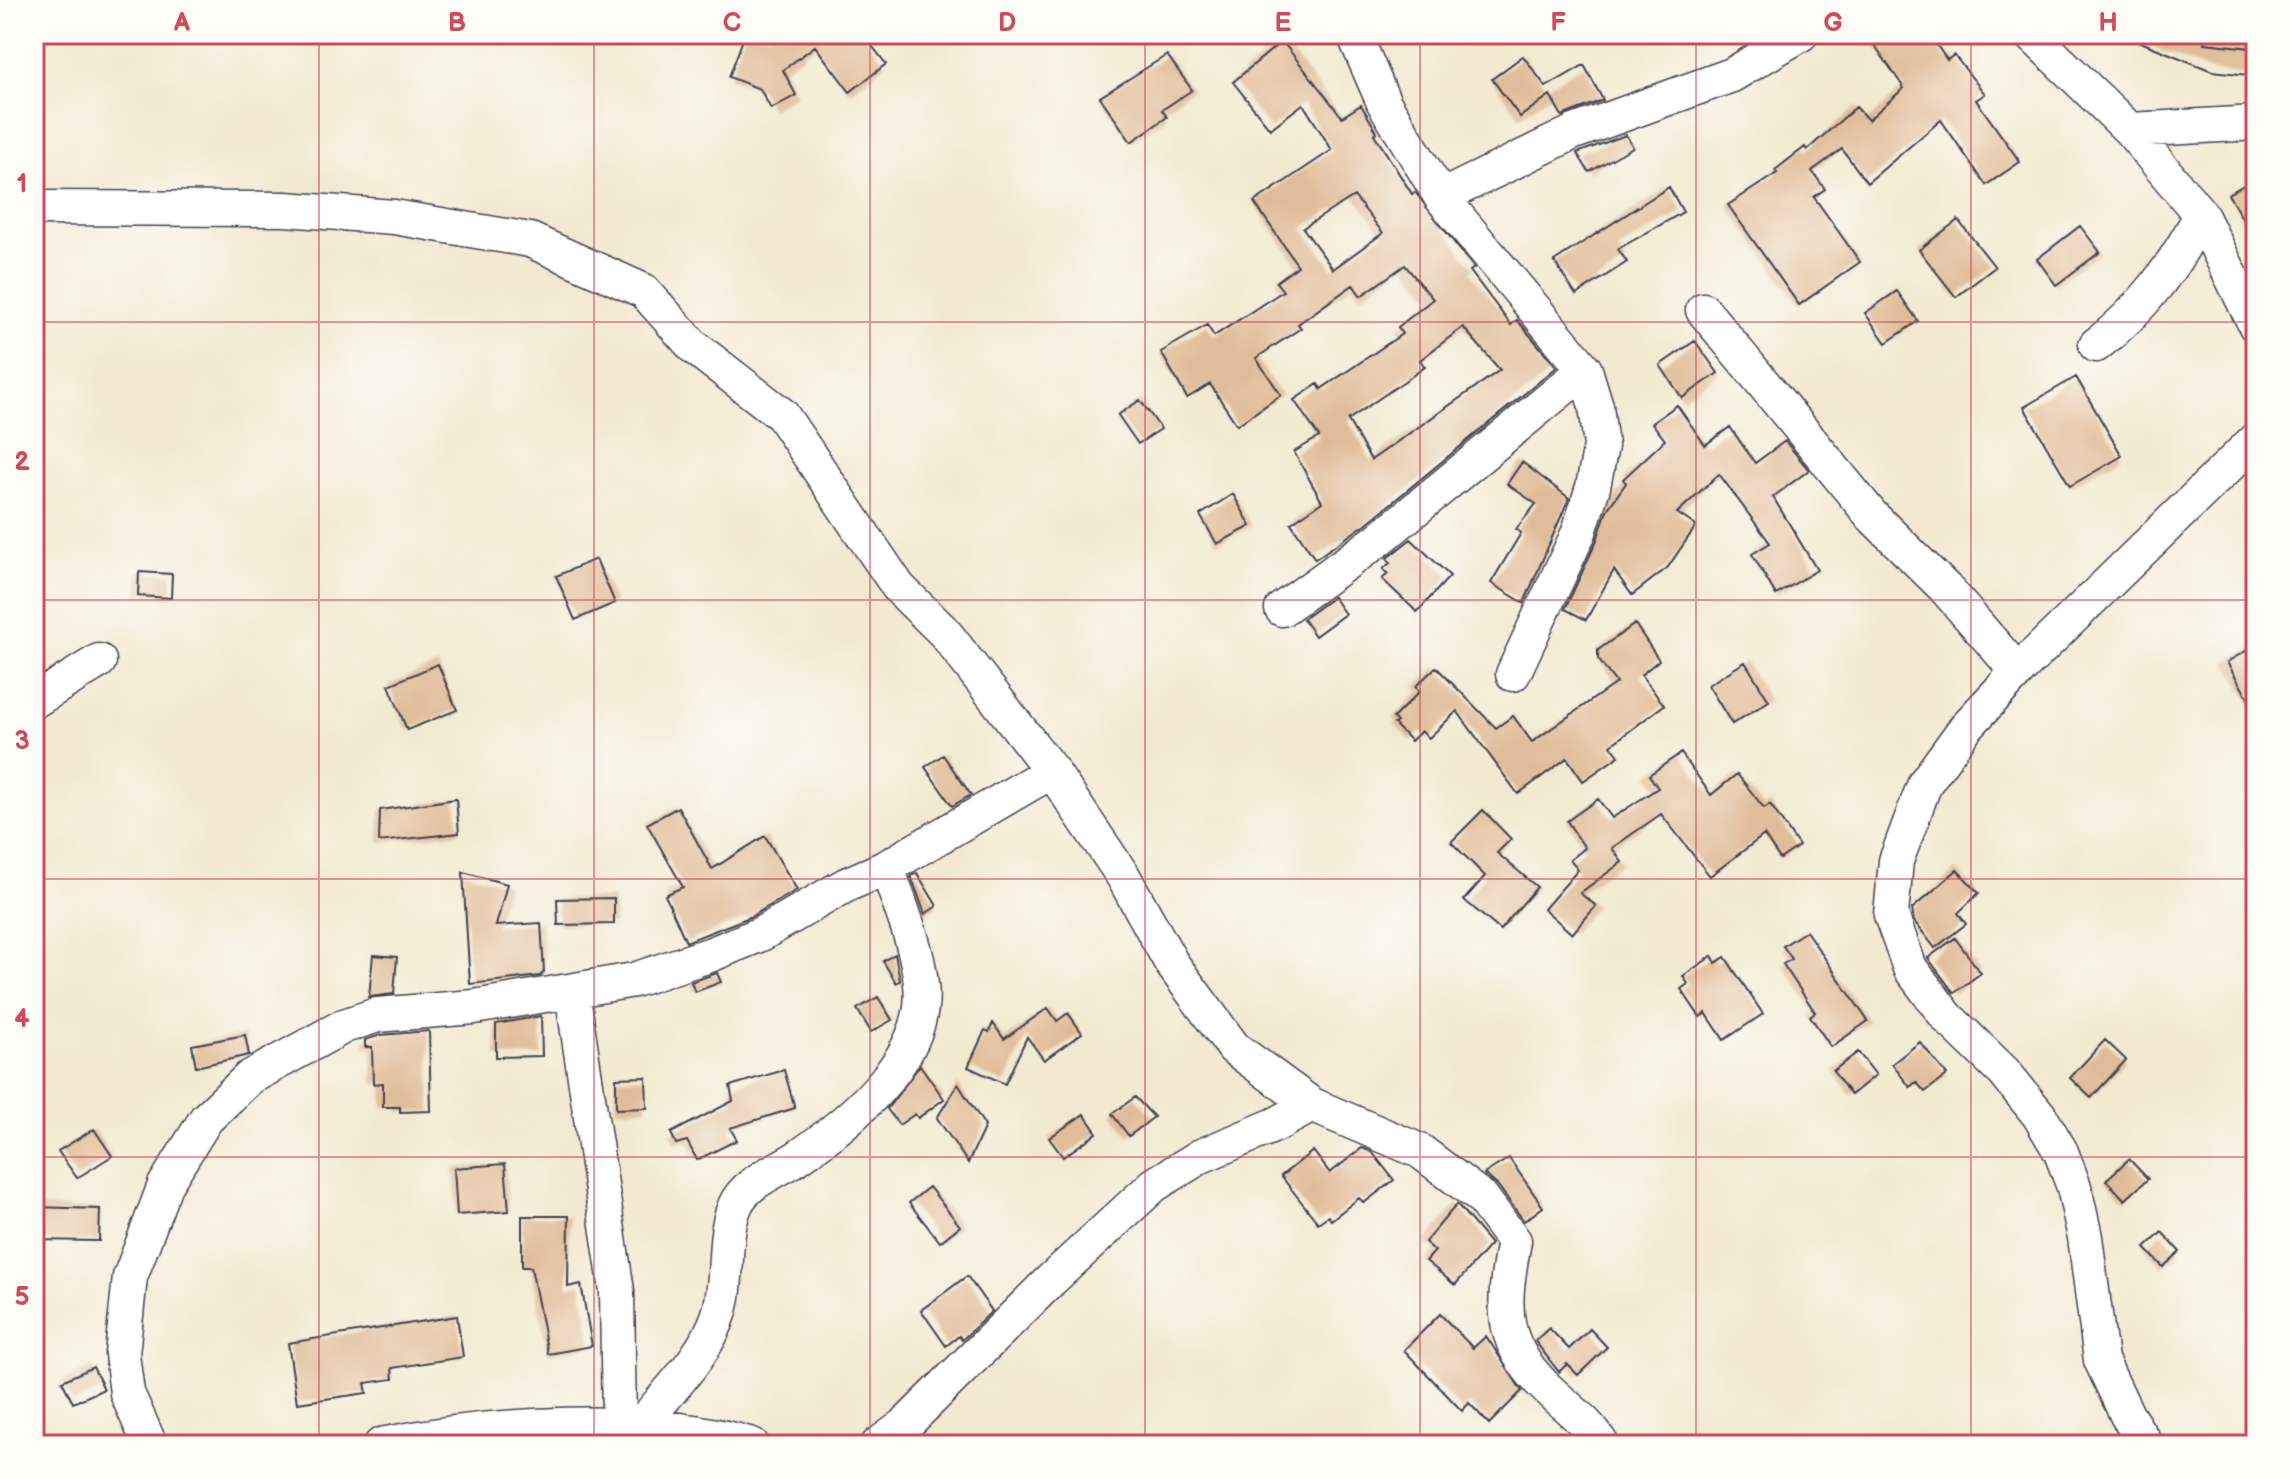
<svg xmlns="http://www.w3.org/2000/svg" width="2290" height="1479" font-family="'Balsamiq Sans',sans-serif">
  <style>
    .building { fill: #e0bd9a; fill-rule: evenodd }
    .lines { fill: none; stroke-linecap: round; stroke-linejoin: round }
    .street-casing { stroke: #414051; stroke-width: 37 }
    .street { stroke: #fff; stroke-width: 34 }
    .grid { fill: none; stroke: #d1495b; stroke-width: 2; stroke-opacity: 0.55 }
    .neatline { fill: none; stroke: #d1495b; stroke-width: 3 }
    .grid-label { font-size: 26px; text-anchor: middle; font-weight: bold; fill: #d1495b }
  </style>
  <rect width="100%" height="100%" fill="#fdfcf7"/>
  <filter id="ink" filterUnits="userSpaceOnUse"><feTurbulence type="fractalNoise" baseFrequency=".0125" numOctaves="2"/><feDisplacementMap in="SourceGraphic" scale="16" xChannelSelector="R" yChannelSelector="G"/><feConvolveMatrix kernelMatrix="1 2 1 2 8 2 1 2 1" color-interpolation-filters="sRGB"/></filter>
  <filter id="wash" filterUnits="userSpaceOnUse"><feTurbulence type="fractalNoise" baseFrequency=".006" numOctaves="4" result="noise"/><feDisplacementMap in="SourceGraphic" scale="32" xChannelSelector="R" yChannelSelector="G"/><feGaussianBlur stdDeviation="1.8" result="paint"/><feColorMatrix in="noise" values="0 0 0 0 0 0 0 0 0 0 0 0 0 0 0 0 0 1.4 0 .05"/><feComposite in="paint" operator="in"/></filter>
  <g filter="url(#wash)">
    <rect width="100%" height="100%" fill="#f2e9d0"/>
    <g id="blocks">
      <!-- building -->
      <path class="building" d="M 745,34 L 863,34 L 886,64 L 850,92 L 815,46 L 783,70 L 796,95 L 771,109 L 760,89 L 729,77 Z
        M 1867,34 L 1929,34 L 1947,60 L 1954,55 L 1985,94 L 1976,100 L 2020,162 L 1986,185 L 1941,120 L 1867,183 L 1842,149 L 1812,171 L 1825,189 L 1814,197 L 1860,262 L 1799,305 L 1728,205 L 1777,173 L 1775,170 L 1805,147 L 1807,150 L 1856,107 L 1868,120 L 1904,88 Z
        M 2121,34 L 2208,34 L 2204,43 L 2251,48 L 2248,75 L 2212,71 Z
        M 1282,41 L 1342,117 L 1361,105 L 1377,132 L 1374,134 L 1412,194 L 1415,192 L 1474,268 L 1470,271 L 1511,325 L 1517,320 L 1557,367 L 1366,524 L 1315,559 L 1291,523 L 1322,502 L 1294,452 L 1319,437 L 1294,400 L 1318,384 L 1321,389 L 1402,334 L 1398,327 L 1433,299 L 1405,265 L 1361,296 L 1353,285 L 1298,324 L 1301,328 L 1256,358 L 1281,395 L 1237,425 L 1210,384 L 1187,398 L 1161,352 L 1207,325 L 1214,336 L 1283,291 L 1276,282 L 1298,266 L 1254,202 L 1332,150 L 1303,104 L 1270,129 L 1233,82 ZM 1354,196 L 1383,233 L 1333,269 L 1303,228 ZM 1463,327 L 1500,370 L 1371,460 L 1348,420 L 1425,367 L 1420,360 Z
        M 1167,55 L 1192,90 L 1162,110 L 1167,117 L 1131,142 L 1100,97 Z
        M 1523,56 L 1546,87 L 1584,65 L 1603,100 L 1562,116 L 1550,95 L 1520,117 L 1492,79 Z
        M 1626,135 L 1633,147 L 1589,172 L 1577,153 Z
        M 2256,178 L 2256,242 L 2228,194 Z
        M 1669,187 L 1683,212 L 1618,249 L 1627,262 L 1576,295 L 1554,261 Z
        M 1958,220 L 1995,267 L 1956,297 L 1919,250 Z
        M 2080,226 L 2100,252 L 2056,285 L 2037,259 Z
        M 1897,291 L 1918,321 L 1886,343 L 1865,313 Z
        M 1695,341 L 1718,373 L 1682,398 L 1660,365 Z
        M 2076,377 L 2122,456 L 2070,486 L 2024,407 Z
        M 1140,400 L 1161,429 L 1138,444 L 1118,415 Z
        M 1677,405 L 1705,445 L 1730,427 L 1755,463 L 1785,441 L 1809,470 L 1773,497 L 1817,570 L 1776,595 L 1752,554 L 1770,543 L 1719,474 L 1677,513 L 1696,526 L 1668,567 L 1632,595 L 1614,570 L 1586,620 L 1565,609 L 1597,540 L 1607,510 L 1626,483 L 1623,479 L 1665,440 L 1652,423 Z
        M 1522,462 L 1569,498 L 1524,603 L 1491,583 L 1521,533 L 1516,529 L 1536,504 L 1507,484 Z
        M 1233,494 L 1251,526 L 1217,544 L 1200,515 Z
        M 1411,539 L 1450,576 L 1417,612 L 1382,579 L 1388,574 L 1383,569 L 1390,563 L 1387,558 Z
        M 596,559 L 615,603 L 575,620 L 556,576 Z
        M 139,572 L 172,574 L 171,598 L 138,596 Z
        M 1333,597 L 1345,614 L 1315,636 L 1303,619 Z
        M 1635,624 L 1659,660 L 1641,675 L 1664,705 L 1611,745 L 1619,756 L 1583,781 L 1567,758 L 1518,794 L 1457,711 L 1429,738 L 1421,731 L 1411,741 L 1394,724 L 1397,722 L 1393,718 L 1420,691 L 1415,687 L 1436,667 L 1496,728 L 1513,716 L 1532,742 L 1616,683 L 1598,659 L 1598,650 Z
        M 2256,645 L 2256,712 L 2227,662 Z
        M 1745,662 L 1769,701 L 1732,724 L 1708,685 Z
        M 438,664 L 457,710 L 407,730 L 389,685 Z
        M 1681,753 L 1711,795 L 1737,774 L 1764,808 L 1770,804 L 1799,846 L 1780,859 L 1764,835 L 1710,876 L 1661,814 L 1612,848 L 1622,862 L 1580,893 L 1596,906 L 1572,934 L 1544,909 L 1578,870 L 1570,860 L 1585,848 L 1567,821 L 1598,799 L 1612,818 L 1658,788 L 1649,775 Z
        M 943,755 L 971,795 L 952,806 L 925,767 Z
        M 456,799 L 459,833 L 379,842 L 380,810 Z
        M 678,807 L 712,869 L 765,836 L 797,890 L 752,916 L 686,942 L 665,895 L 683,887 L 647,824 Z
        M 1483,810 L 1511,839 L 1497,853 L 1537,887 L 1500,930 L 1464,900 L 1485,876 L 1451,842 Z
        M 1957,870 L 1979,893 L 1958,913 L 1966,924 L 1935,948 L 1914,921 L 1912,909 Z
        M 463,872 L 507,884 L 496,926 L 541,923 L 544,972 L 540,976 L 470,984 Z
        M 917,873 L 937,906 L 925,914 L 911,876 Z
        M 614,898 L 614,924 L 558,925 L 557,899 Z
        M 1806,931 L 1868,1021 L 1831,1047 L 1810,1016 L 1815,1012 L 1783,964 L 1792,959 L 1783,946 Z
        M 1955,938 L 1981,973 L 1954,993 L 1928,958 Z
        M 895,954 L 900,981 L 896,983 L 883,961 Z
        M 373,955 L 397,957 L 394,994 L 369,997 Z
        M 1712,956 L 1716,963 L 1725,957 L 1763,1014 L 1724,1040 L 1706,1013 L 1700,1017 L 1681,989 L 1688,984 L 1683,976 Z
        M 717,973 L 721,982 L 695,992 L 691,982 Z
        M 878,997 L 892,1020 L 871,1032 L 857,1009 Z
        M 1048,1008 L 1057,1021 L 1068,1013 L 1082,1033 L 1044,1060 L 1027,1037 L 1005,1084 L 968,1067 L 985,1030 L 989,1032 L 993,1023 L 1004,1039 Z
        M 541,1016 L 542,1056 L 496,1057 L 496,1024 Z
        M 429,1031 L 431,1111 L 400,1112 L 400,1107 L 383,1107 L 383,1083 L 373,1084 L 372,1047 L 365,1047 L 365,1040 L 381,1035 Z
        M 245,1035 L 249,1055 L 196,1067 L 192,1045 Z
        M 2105,1040 L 2126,1060 L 2091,1098 L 2070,1078 Z
        M 1920,1042 L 1947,1075 L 1925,1092 L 1916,1082 L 1910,1087 L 1892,1064 Z
        M 1858,1052 L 1876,1075 L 1851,1095 L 1833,1071 Z
        M 920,1065 L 944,1099 L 918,1118 L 915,1114 L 899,1125 L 887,1109 Z
        M 784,1070 L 795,1108 L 730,1128 L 737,1140 L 697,1160 L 687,1141 L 676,1144 L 671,1133 L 733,1101 L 730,1086 Z
        M 646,1077 L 647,1108 L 616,1109 L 616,1078 Z
        M 958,1084 L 985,1126 L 968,1163 L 937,1118 Z
        M 1135,1097 L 1154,1117 L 1129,1136 L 1112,1114 Z
        M 1084,1114 L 1097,1133 L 1063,1157 L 1049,1138 Z
        M 94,1129 L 112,1156 L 77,1178 L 58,1151 Z
        M 1362,1148 L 1372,1152 L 1394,1180 L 1364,1203 L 1359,1198 L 1331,1220 L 1328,1216 L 1318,1223 L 1281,1176 L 1313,1151 L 1330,1173 Z
        M 1509,1158 L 1543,1207 L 1524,1221 L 1498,1186 L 1484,1174 Z
        M 2129,1159 L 2148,1179 L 2125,1200 L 2106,1180 Z
        M 505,1164 L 509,1211 L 457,1215 L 454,1168 Z
        M 929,1187 L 960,1226 L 940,1242 L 909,1203 Z
        M 1457,1204 L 1491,1244 L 1455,1285 L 1426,1261 L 1435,1251 L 1425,1242 Z
        M 34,1207 L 100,1209 L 99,1241 L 34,1240 Z
        M 522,1216 L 569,1216 L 568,1287 L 581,1284 L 592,1346 L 548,1354 L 531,1267 L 522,1267 Z
        M 2162,1232 L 2180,1252 L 2163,1267 L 2145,1248 Z
        M 967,1276 L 992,1311 L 962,1340 L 959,1336 L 946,1346 L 921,1310 Z
        M 1440,1314 L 1473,1348 L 1486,1336 L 1522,1391 L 1489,1424 L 1469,1403 L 1462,1411 L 1404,1350 Z
        M 457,1316 L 463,1357 L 392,1368 L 393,1379 L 365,1383 L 367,1393 L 297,1403 L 288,1343 Z
        M 1549,1328 L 1569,1349 L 1590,1329 L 1607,1347 L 1578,1375 L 1567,1364 L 1559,1372 L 1535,1341 Z
        M 93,1367 L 104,1389 L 73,1403 L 62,1381 Z"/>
    </g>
  </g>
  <g filter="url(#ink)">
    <use href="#blocks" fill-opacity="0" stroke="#414051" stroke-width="2"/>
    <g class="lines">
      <!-- street casing -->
      <g class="street-casing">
        <path id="street" d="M 1354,34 L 1384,103 L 1441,197 L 1585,370 L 1596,406 L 1601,446 L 1593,487 L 1579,532 L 1513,674
          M 2031,34 L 2130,130 L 2201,215 L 2256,326
          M 2130,130 L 2256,123
          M 1441,197 L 1574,132 L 1732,75 L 1801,34
          M 34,208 L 285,209 L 394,217 L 530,240 L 644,291 L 694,347 L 782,415 L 899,588 L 945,633 L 1052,771 L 1123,876 L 1172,964 L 1234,1048 L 1312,1105 L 1420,1151 L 1482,1198 L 1514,1241 C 1501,1311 1499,1346 1555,1396 C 1573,1412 1590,1425 1602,1445
          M 1703,310 L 1872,516 L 1945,588 L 2018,672
          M 2096,345 C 2143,309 2173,268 2201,215
          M 1282,609 L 1378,540 L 1585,370
          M 34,701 L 99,661
          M 572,991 L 617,1291 L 619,1426
          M 639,1428 C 666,1393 706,1356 719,1314 C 730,1280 721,1239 735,1206 C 745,1182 777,1171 797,1158 C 851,1121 930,1056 921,984 C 917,944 899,904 887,867
          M 150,1445 L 127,1393 L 122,1354 L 130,1277 L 165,1185 L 206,1119 L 249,1078 L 344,1026 L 377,1015 L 474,1007 L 634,980 L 712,954 L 761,934 L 846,885 L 887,867 L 1052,771
          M 381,1445 C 490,1423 646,1413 752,1445
          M 878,1445 L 905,1425 L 1051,1280 L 1154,1185 L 1201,1156 L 1275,1125 L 1312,1105
          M 2146,1445 L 2127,1415 L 2101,1360 L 2085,1237 L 2074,1187 L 2061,1152 L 2039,1115 L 2004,1072 L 1947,1017 L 1910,968 L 1891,915 L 1896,861 L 1925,783 L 1966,727 L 2023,666 L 2256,439"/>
      </g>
      <!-- street -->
      <use href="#street" class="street"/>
    </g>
  </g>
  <!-- grid -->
  <path class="grid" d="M 319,34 L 319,1445M 594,34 L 594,1445M 870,34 L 870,1445M 1145,34 L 1145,1445M 1420,34 L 1420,1445M 1696,34 L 1696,1445M 1971,34 L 1971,1445M 34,322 L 2256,322M 34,600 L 2256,600M 34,879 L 2256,879M 34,1157 L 2256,1157"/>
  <!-- margin -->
  <rect width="2290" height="1479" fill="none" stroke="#fdfcf7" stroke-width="88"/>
  <rect x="44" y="44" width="2202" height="1391" class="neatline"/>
  <g class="grid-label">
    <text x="182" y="31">A</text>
    <text x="457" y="31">B</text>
    <text x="732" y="31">C</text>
    <text x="1007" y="31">D</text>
    <text x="1283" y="31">E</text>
    <text x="1558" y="31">F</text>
    <text x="1833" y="31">G</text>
    <text x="2108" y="31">H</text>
    <text x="22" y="192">1</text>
    <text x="22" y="470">2</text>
    <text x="22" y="749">3</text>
    <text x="22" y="1027">4</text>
    <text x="22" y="1305">5</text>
  </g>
</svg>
